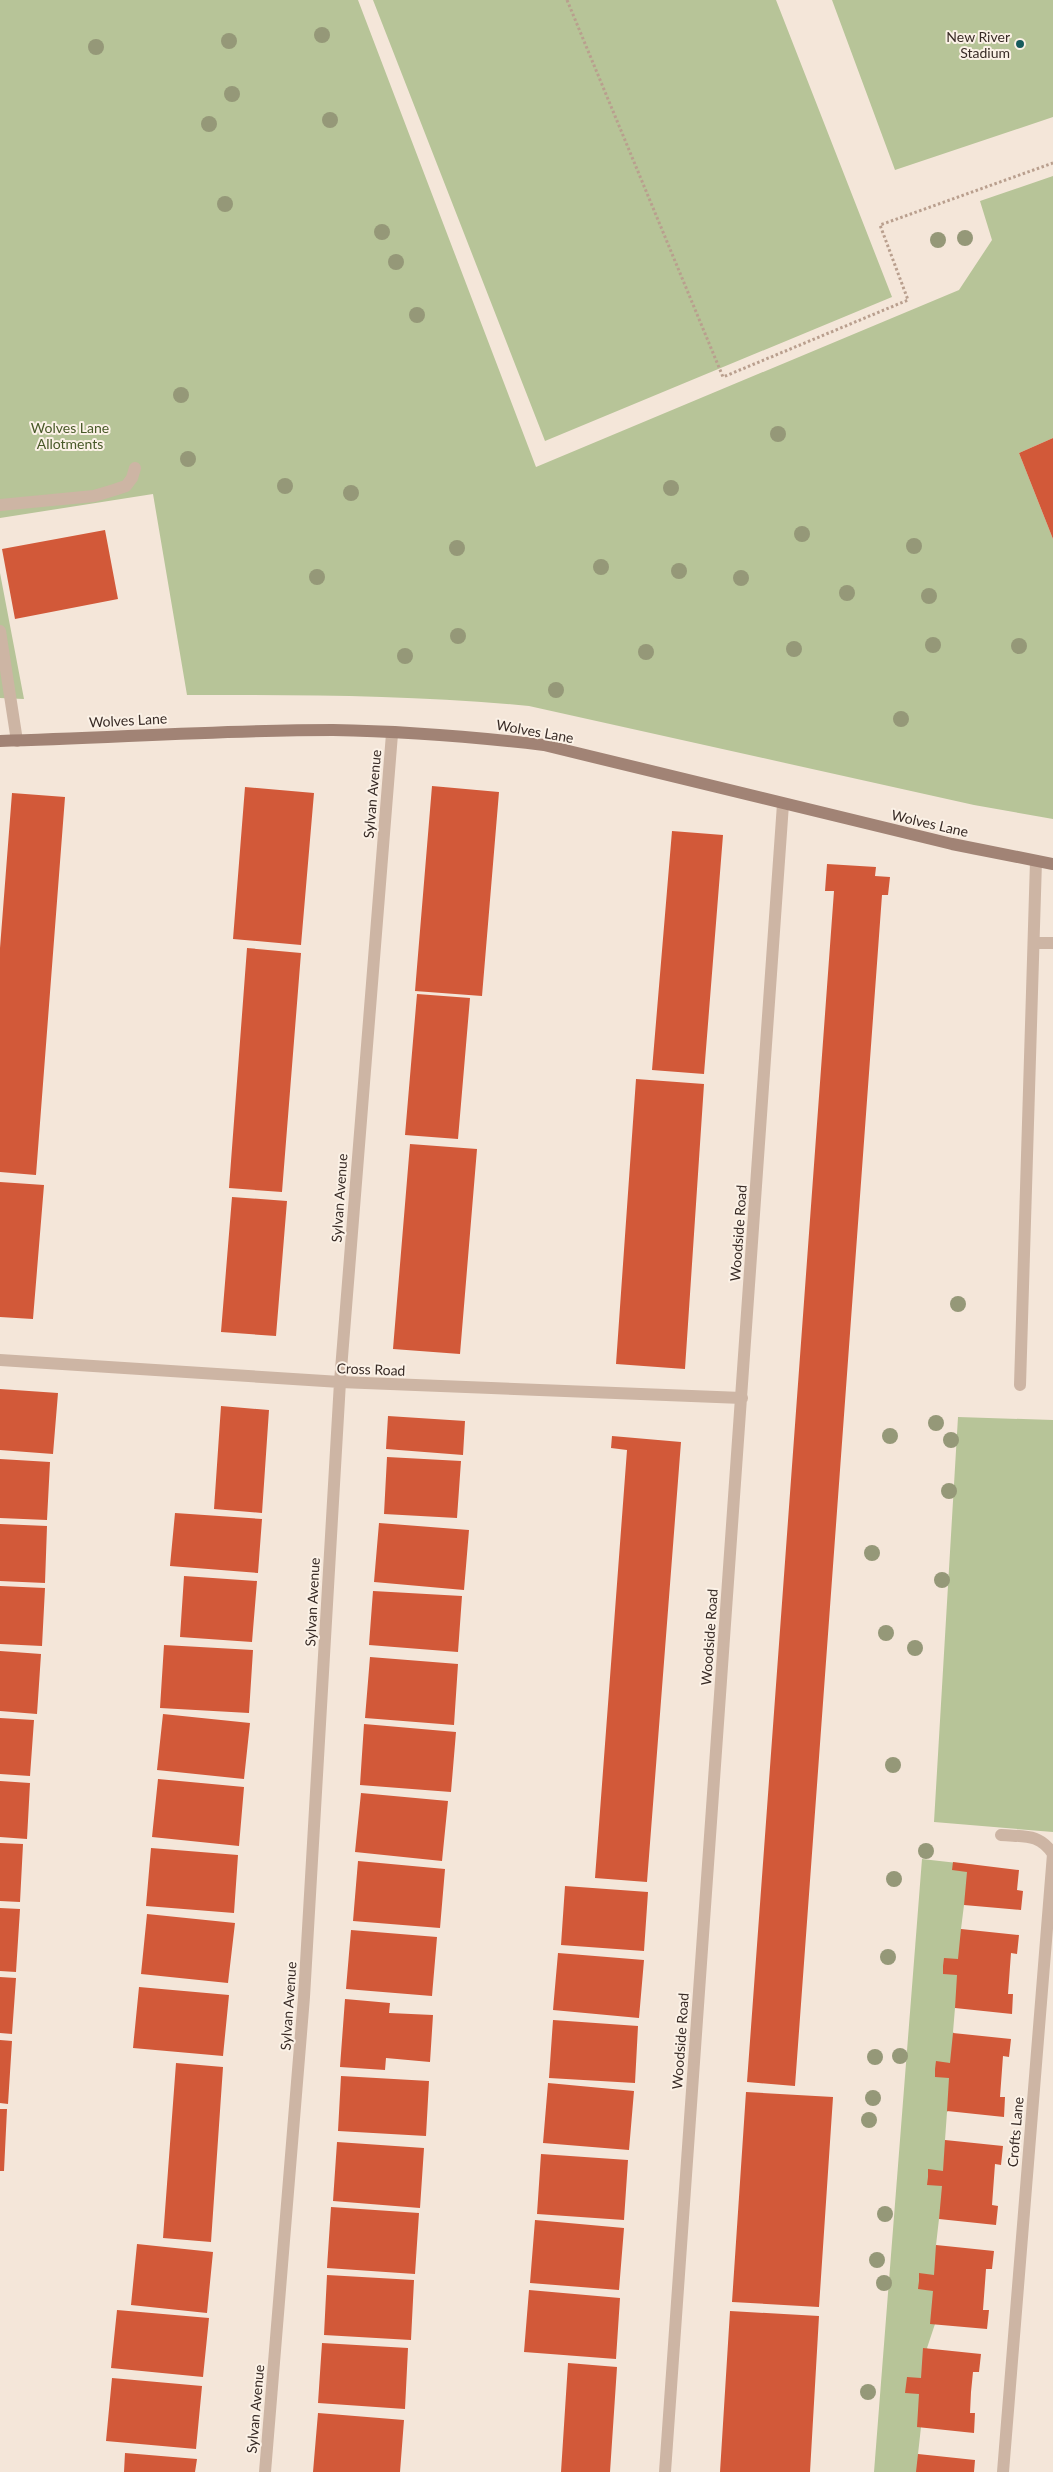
<svg xmlns="http://www.w3.org/2000/svg" width="1053" height="2472" font-family="Lato,sans-serif">
  <style>
    .green { fill: #b7c498 }
    .building { fill: #d25939 }
    .lines { fill: none; stroke-linecap: round; stroke-linejoin: round }
    .path { stroke: #b99f8e; stroke-width: 3; stroke-dasharray: 2.5 2.5; stroke-linecap: butt }
    .lane { stroke: #cdb5a4; stroke-width: 12 }
    .street { stroke: #cdb5a4; stroke-width: 12 }
    .secondary { stroke: #a18375; stroke-width: 12 }
    .tree { fill: #959878 }
    .poi-dot { fill: #185b5d; stroke: #fbf1e6; stroke-width: 2 }
    .labels { text-anchor: middle; dominant-baseline: central; stroke-width: 4; stroke-linejoin: round; paint-order: stroke }
    .poi-label { font-size: 14px; fill: #382b26; stroke: #fbf1e6; text-anchor: end }
    .park-label { font-size: 14px; fill: #485928; stroke: #fbf1e6 }
    .street-label { font-size: 14px; fill: #382b26; stroke: #fbf1e6 }
  </style>
  <rect width="100%" height="100%" fill="#f4e6d9"/>
  <!-- green -->
  <path class="green" d="M 0,0 L 358,0 L 536,467 L 959,290 L 992,240 L 980,201 L 1053,176 L 1053,438 L 1019,453 L 1053,539 L 1053,819 L 974,805 L 529,706 C 415,695 301,695 187,695 L 153,494 L 0,518 Z
    M 373,0 L 776,0 L 892,297 L 545,441 Z
    M 832,0 L 1053,0 L 1053,117 L 895,170 Z
    M 0,573 L 24,699 L 0,698 Z
    M 958,1417 L 1053,1420 L 1053,1832 L 934,1822 Z
    M 922,1859 L 975,1865 L 972,1891 L 964,1905 L 961,1929 L 968,1939 L 962,2003 L 955,2008 L 953,2032 L 962,2043 L 954,2107 L 947,2112 L 945,2140 L 950,2206 L 939,2219 L 936,2245 L 945,2260 L 939,2312 L 927,2348 L 937,2361 L 921,2427 L 918,2454 L 927,2460 L 926,2472 L 874,2472 Z"/>
  <!-- building -->
  <path class="building" d="M 1053,438 L 1053,539 L 1019,453 Z
    M 105,530 L 118,599 L 15,619 L 2,549 Z
    M 432,786 L 499,792 L 482,996 L 415,991 Z
    M 245,787 L 314,793 L 301,945 L 233,939 Z
    M 12,793 L 65,797 L 36,1175 L 0,1172 L 0,948 Z
    M 672,831 L 723,835 L 704,1074 L 652,1070 Z
    M 827,864 L 876,867 L 875,876 L 890,877 L 888,895 L 882,895 L 795,2086 L 747,2082 L 834,891 L 825,891 Z
    M 247,948 L 301,953 L 282,1192 L 229,1188 Z
    M 417,994 L 470,998 L 458,1139 L 405,1135 Z
    M 636,1079 L 704,1084 L 685,1369 L 616,1364 Z
    M 410,1144 L 477,1149 L 460,1354 L 393,1349 Z
    M 0,1182 L 44,1185 L 33,1319 L 0,1317 Z
    M 232,1197 L 287,1201 L 276,1336 L 221,1332 Z
    M 0,1389 L 58,1393 L 53,1454 L 0,1450 Z
    M 221,1406 L 269,1410 L 262,1513 L 214,1509 Z
    M 388,1416 L 465,1421 L 463,1455 L 386,1449 Z
    M 612,1436 L 681,1442 L 647,1882 L 595,1878 L 627,1450 L 611,1448 Z
    M 387,1457 L 461,1461 L 457,1518 L 384,1514 Z
    M 0,1459 L 50,1462 L 47,1520 L 0,1518 Z
    M 175,1513 L 262,1519 L 258,1573 L 170,1566 Z
    M 379,1523 L 469,1530 L 464,1590 L 374,1582 Z
    M 0,1524 L 47,1526 L 45,1583 L 0,1581 Z
    M 184,1576 L 257,1581 L 252,1642 L 180,1637 Z
    M 0,1586 L 45,1588 L 42,1646 L 0,1644 Z
    M 373,1591 L 462,1596 L 458,1652 L 369,1645 Z
    M 164,1645 L 253,1650 L 249,1713 L 160,1708 Z
    M 0,1651 L 41,1654 L 37,1714 L 0,1711 Z
    M 370,1657 L 458,1664 L 454,1725 L 365,1718 Z
    M 163,1714 L 250,1723 L 244,1779 L 157,1770 Z
    M 0,1718 L 34,1720 L 30,1776 L 0,1774 Z
    M 364,1724 L 456,1732 L 451,1792 L 360,1785 Z
    M 158,1779 L 244,1787 L 239,1846 L 152,1837 Z
    M 0,1781 L 30,1783 L 27,1839 L 0,1837 Z
    M 361,1793 L 448,1801 L 442,1861 L 355,1852 Z
    M 0,1843 L 23,1844 L 20,1902 L 0,1901 Z
    M 151,1848 L 238,1855 L 234,1913 L 146,1906 Z
    M 358,1861 L 445,1869 L 440,1928 L 353,1921 Z
    M 953,1862 L 1019,1870 L 1017,1890 L 1023,1891 L 1021,1910 L 964,1905 L 967,1872 L 952,1870 Z
    M 565,1886 L 648,1892 L 644,1951 L 561,1945 Z
    M 0,1908 L 20,1909 L 16,1972 L 0,1971 Z
    M 147,1914 L 235,1923 L 228,1983 L 141,1974 Z
    M 961,1929 L 1019,1935 L 1017,1954 L 1011,1953 L 1008,1994 L 1013,1994 L 1012,2014 L 955,2008 L 957,1975 L 943,1974 L 943,1966 L 944,1958 L 958,1959 Z
    M 351,1930 L 437,1937 L 432,1996 L 346,1989 Z
    M 558,1953 L 644,1960 L 639,2018 L 553,2010 Z
    M 0,1977 L 16,1978 L 12,2034 L 0,2033 Z
    M 139,1987 L 229,1995 L 223,2056 L 133,2048 Z
    M 345,1999 L 390,2003 L 389,2013 L 433,2015 L 430,2062 L 386,2058 L 385,2070 L 340,2067 Z
    M 553,2020 L 638,2026 L 635,2083 L 549,2078 Z
    M 953,2033 L 1011,2039 L 1009,2057 L 1003,2056 L 1000,2097 L 1005,2097 L 1004,2117 L 947,2111 L 949,2078 L 935,2077 L 935,2069 L 936,2061 L 950,2063 Z
    M 0,2040 L 12,2041 L 8,2104 L 0,2103 Z
    M 176,2063 L 223,2067 L 211,2242 L 163,2238 Z
    M 341,2076 L 429,2081 L 426,2136 L 338,2131 Z
    M 548,2083 L 634,2091 L 629,2150 L 543,2143 Z
    M 746,2092 L 833,2097 L 819,2307 L 732,2302 Z
    M 0,2109 L 7,2109 L 4,2171 L 0,2171 Z
    M 945,2140 L 1003,2146 L 1001,2165 L 995,2164 L 992,2205 L 998,2206 L 996,2225 L 939,2219 L 942,2186 L 927,2185 L 928,2177 L 928,2169 L 943,2171 Z
    M 337,2142 L 424,2148 L 420,2208 L 333,2201 Z
    M 541,2154 L 628,2160 L 624,2220 L 537,2214 Z
    M 331,2207 L 419,2213 L 415,2274 L 327,2268 Z
    M 535,2220 L 624,2228 L 619,2290 L 530,2283 Z
    M 137,2244 L 213,2252 L 207,2313 L 131,2305 Z
    M 936,2245 L 994,2251 L 992,2269 L 986,2269 L 983,2310 L 989,2310 L 987,2329 L 930,2324 L 933,2291 L 918,2289 L 919,2281 L 919,2273 L 934,2275 Z
    M 327,2275 L 414,2280 L 411,2340 L 324,2335 Z
    M 529,2290 L 620,2298 L 616,2359 L 524,2352 Z
    M 117,2310 L 209,2318 L 203,2377 L 111,2368 Z
    M 730,2311 L 819,2316 L 810,2472 L 720,2472 Z
    M 322,2343 L 408,2348 L 405,2409 L 318,2403 Z
    M 923,2348 L 981,2354 L 979,2372 L 973,2372 L 971,2392 L 970,2413 L 975,2413 L 974,2433 L 917,2427 L 919,2394 L 905,2393 L 907,2377 L 921,2378 Z
    M 568,2363 L 617,2367 L 610,2472 L 561,2472 Z
    M 112,2378 L 202,2386 L 196,2449 L 106,2441 Z
    M 318,2413 L 404,2420 L 400,2472 L 313,2472 Z
    M 125,2453 L 197,2459 L 195,2472 L 124,2472 Z
    M 918,2454 L 975,2460 L 974,2472 L 916,2472 Z"/>
  <g class="lines">
    <!-- path -->
    <path class="path" d="M 567,0 L 723,377 L 908,300 L 880,225 L 1053,163"/>
    <!-- lane -->
    <path class="lane" d="M 0,505 L 94,496 L 114,490 L 126,486 L 132,478 L 135,468
      M 0,631 L 17,741
      M 1034,943 L 1053,943
      M 1020,1385 L 1036,861"/>
    <!-- street -->
    <path class="street" d="M 0,1360 L 340,1382 L 742,1398
      M 1001,1835 C 1024,1837 1039,1833 1053,1854 L 1003,2472
      M 265,2472 L 304,1997 L 340,1382 L 392,734
      M 665,2472 L 783,804"/>
    <!-- secondary -->
    <path class="secondary" d="M 0,741 C 111,738 222,730 333,730 C 402,731 475,737 544,745 L 952,844 L 1053,864"/>
  </g>
  <!-- trees -->
  <g class="tree">
    <circle cx="322" cy="35" r="8"/>
    <circle cx="229" cy="41" r="8"/>
    <circle cx="96" cy="47" r="8"/>
    <circle cx="232" cy="94" r="8"/>
    <circle cx="330" cy="120" r="8"/>
    <circle cx="209" cy="124" r="8"/>
    <circle cx="225" cy="204" r="8"/>
    <circle cx="382" cy="232" r="8"/>
    <circle cx="965" cy="238" r="8"/>
    <circle cx="938" cy="240" r="8"/>
    <circle cx="396" cy="262" r="8"/>
    <circle cx="417" cy="315" r="8"/>
    <circle cx="181" cy="395" r="8"/>
    <circle cx="778" cy="434" r="8"/>
    <circle cx="188" cy="459" r="8"/>
    <circle cx="285" cy="486" r="8"/>
    <circle cx="671" cy="488" r="8"/>
    <circle cx="351" cy="493" r="8"/>
    <circle cx="802" cy="534" r="8"/>
    <circle cx="914" cy="546" r="8"/>
    <circle cx="457" cy="548" r="8"/>
    <circle cx="601" cy="567" r="8"/>
    <circle cx="679" cy="571" r="8"/>
    <circle cx="317" cy="577" r="8"/>
    <circle cx="741" cy="578" r="8"/>
    <circle cx="847" cy="593" r="8"/>
    <circle cx="929" cy="596" r="8"/>
    <circle cx="458" cy="636" r="8"/>
    <circle cx="933" cy="645" r="8"/>
    <circle cx="1019" cy="646" r="8"/>
    <circle cx="794" cy="649" r="8"/>
    <circle cx="646" cy="652" r="8"/>
    <circle cx="405" cy="656" r="8"/>
    <circle cx="556" cy="690" r="8"/>
    <circle cx="901" cy="719" r="8"/>
    <circle cx="958" cy="1304" r="8"/>
    <circle cx="936" cy="1423" r="8"/>
    <circle cx="890" cy="1436" r="8"/>
    <circle cx="951" cy="1440" r="8"/>
    <circle cx="949" cy="1491" r="8"/>
    <circle cx="872" cy="1553" r="8"/>
    <circle cx="942" cy="1580" r="8"/>
    <circle cx="886" cy="1633" r="8"/>
    <circle cx="915" cy="1648" r="8"/>
    <circle cx="893" cy="1765" r="8"/>
    <circle cx="926" cy="1851" r="8"/>
    <circle cx="894" cy="1879" r="8"/>
    <circle cx="888" cy="1957" r="8"/>
    <circle cx="900" cy="2056" r="8"/>
    <circle cx="875" cy="2057" r="8"/>
    <circle cx="873" cy="2098" r="8"/>
    <circle cx="869" cy="2120" r="8"/>
    <circle cx="885" cy="2214" r="8"/>
    <circle cx="877" cy="2260" r="8"/>
    <circle cx="884" cy="2283" r="8"/>
    <circle cx="868" cy="2392" r="8"/>
  </g>
  <!-- markers -->
  <circle class="poi-dot" cx="1020" cy="44" r="5"/>
  <g class="labels">
    <!-- poi labels -->
    <g class="poi-label">
      <text x="1010" y="36">New River<tspan x="1010" dy="16">Stadium</tspan></text>
    </g>
    <!-- park labels -->
    <g class="park-label">
      <text x="70" y="427">Wolves Lane<tspan x="70" dy="16">Allotments</tspan></text>
    </g>
    <!-- street labels -->
    <g class="street-label">
      <text transform="translate(128 720) rotate(-3)">Wolves Lane</text>
      <text transform="translate(535 731) rotate(10)">Wolves Lane</text>
      <text transform="translate(372 794) rotate(-85)">Sylvan Avenue</text>
      <text transform="translate(930 823) rotate(13)">Wolves Lane</text>
      <text transform="translate(339 1198) rotate(-86)">Sylvan Avenue</text>
      <text transform="translate(738 1233) rotate(-86)">Woodside Road</text>
      <text transform="translate(371 1369) rotate(2)">Cross Road</text>
      <text transform="translate(312 1602) rotate(-87)">Sylvan Avenue</text>
      <text transform="translate(709 1637) rotate(-86)">Woodside Road</text>
      <text transform="translate(288 2006) rotate(-86)">Sylvan Avenue</text>
      <text transform="translate(680 2041) rotate(-86)">Woodside Road</text>
      <text transform="translate(1015 2132) rotate(-85)">Crofts Lane</text>
      <text transform="translate(255 2409) rotate(-85)">Sylvan Avenue</text>
    </g>
  </g>
</svg>
